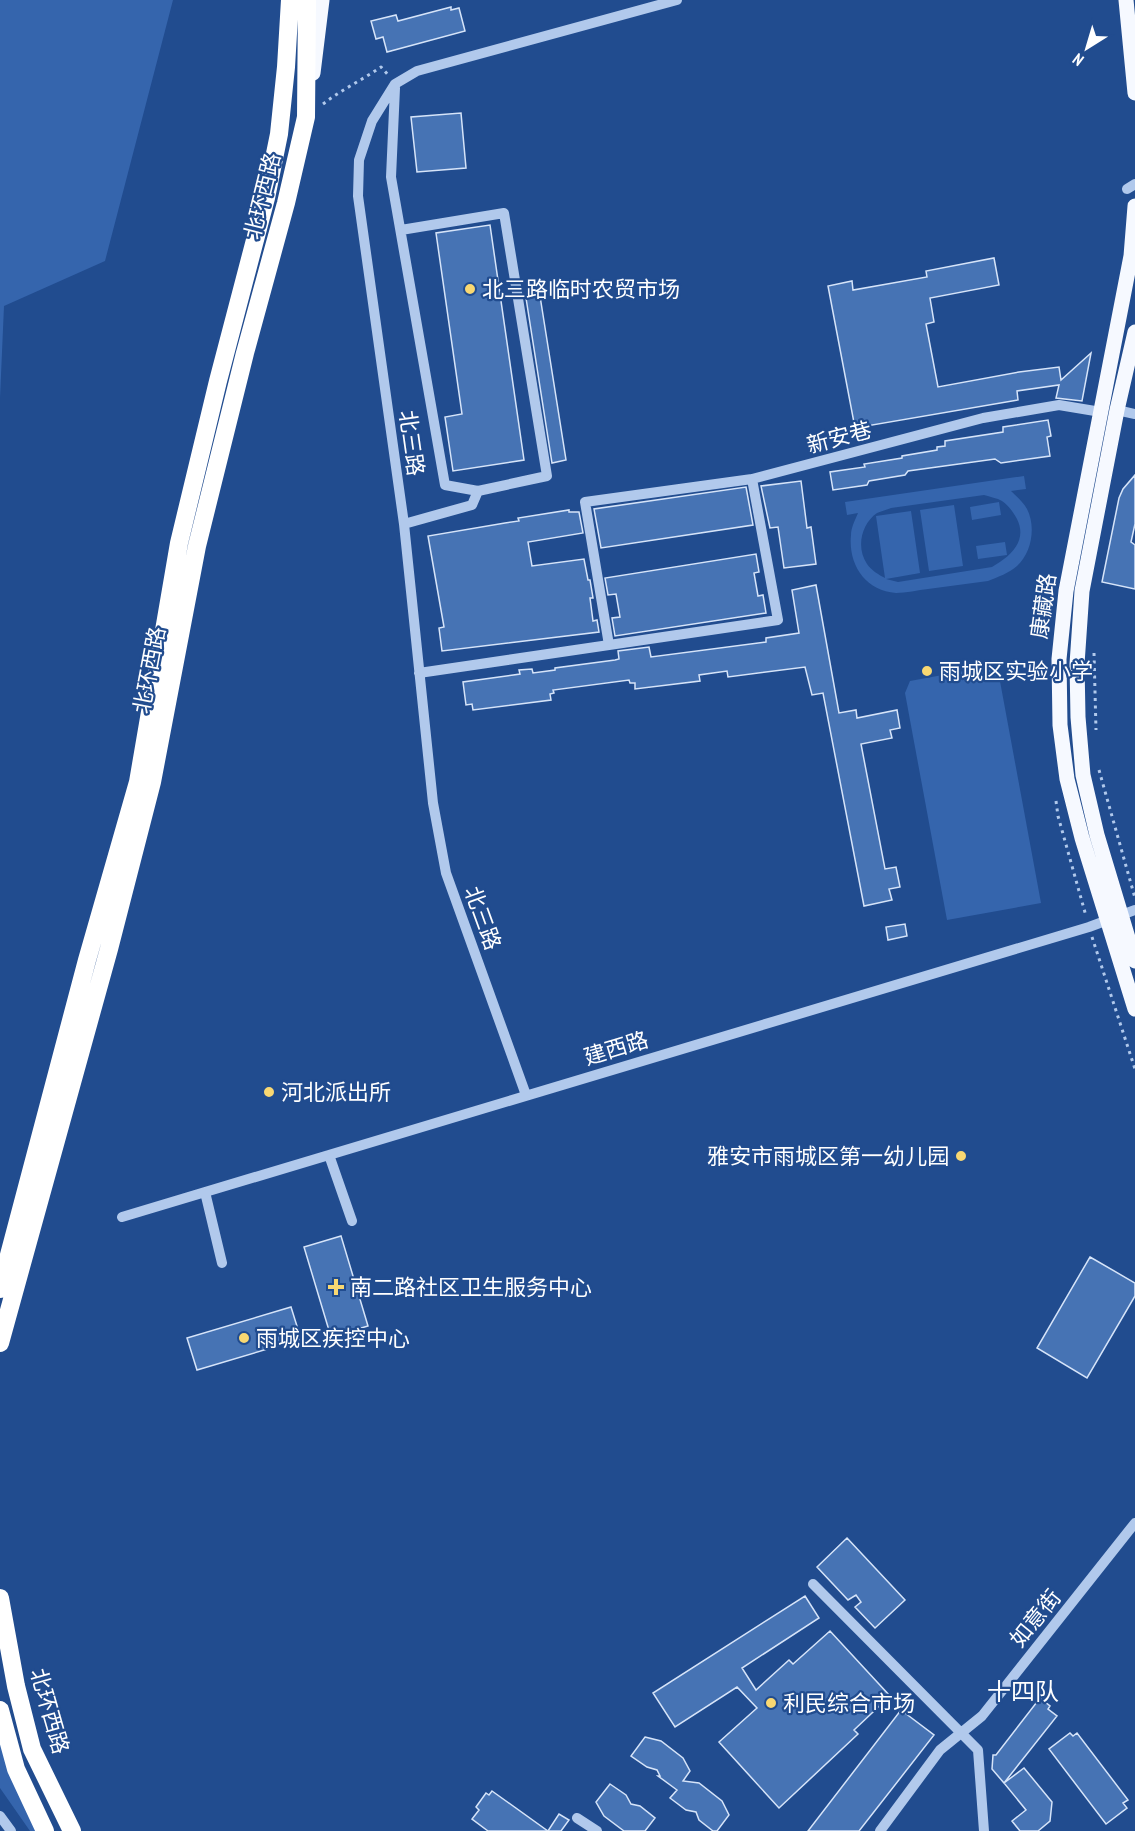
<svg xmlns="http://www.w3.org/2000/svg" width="1135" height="1831" font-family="'PT Sans Narrow','Noto Sans SC',sans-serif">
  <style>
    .green { fill: #3565ad; fill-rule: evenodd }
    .building { fill: #4673b4; stroke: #d6e4f9; stroke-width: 1.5 }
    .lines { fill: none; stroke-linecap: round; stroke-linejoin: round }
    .path { stroke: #b1c9ec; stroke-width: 3; stroke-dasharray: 3 4.5; stroke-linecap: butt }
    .minor { stroke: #b1c9ec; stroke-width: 10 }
    .major { stroke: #f6f9ff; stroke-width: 15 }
    .highway { stroke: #fff; stroke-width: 18 }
    .poi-dot { fill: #f9d872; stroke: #214c8f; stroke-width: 2 }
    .labels { text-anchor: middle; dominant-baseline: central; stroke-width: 4.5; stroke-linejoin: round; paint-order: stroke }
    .street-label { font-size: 22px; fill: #fff; stroke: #214c8f }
    .poi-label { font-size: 22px; fill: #fff; stroke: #214c8f; text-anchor: start }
    .neighbourhood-label { font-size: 24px; fill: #fff; stroke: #214c8f }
  </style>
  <rect width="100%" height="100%" fill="#214c8f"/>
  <!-- green -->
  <path class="green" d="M 0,0 L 173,0 L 105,261 L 4,306 L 0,398 Z
    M 1024,476 L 1026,489 L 1011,491 C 1016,496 1023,502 1027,509 C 1036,526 1032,553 1017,566 C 1009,573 998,577 988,581 C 968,584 948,586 928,589 C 918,590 906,593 896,593 C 865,591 848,564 851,535 C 851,528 855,520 858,513 L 847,515 L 845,502 ZM 984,495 C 990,497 997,498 1002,501 C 1009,506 1013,512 1017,519 C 1028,541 1010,557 992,567 L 898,582 L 886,579 L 920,573 L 911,511 L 876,516 L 885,578 C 879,575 871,570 867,564 C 856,548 861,524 877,513 C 881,511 887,510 891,508 Z
    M 999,502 L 1001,515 L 972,520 L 970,507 Z
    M 954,505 L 963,566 L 929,571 L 920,510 Z
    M 1005,542 L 1007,555 L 978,559 L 976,546 Z
    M 997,665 L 1041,903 L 947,920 L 905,693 L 910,681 Z
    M 0,1736 L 37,1831 L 30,1831 L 0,1788 Z"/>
  <!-- building -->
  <path class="building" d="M 451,7 L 451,10 L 459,8 L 465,31 L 387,52 L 383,37 L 376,39 L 371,21 L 396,15 L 398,21 Z
    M 461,113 L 466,168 L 417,172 L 411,117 Z
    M 490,225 L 524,460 L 453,471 L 445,417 L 462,414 L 436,233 Z
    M 994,258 L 999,285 L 930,298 L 934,322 L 926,324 L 938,387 L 1019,372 L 1059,367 L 1061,380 L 1091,353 L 1082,401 L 1056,398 L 1059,385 L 1017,391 L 1018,400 L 855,428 L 828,286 L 852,281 L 853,290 L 927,277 L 926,271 Z
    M 540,296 L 566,460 L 552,463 L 526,298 Z
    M 1048,420 L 1051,436 L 1047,437 L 1050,456 L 1001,463 L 995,459 L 908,471 L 905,475 L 869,481 L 867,485 L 833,490 L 830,472 L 865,467 L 864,464 L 902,458 L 902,456 L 937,450 L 937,447 L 945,446 L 945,441 L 1003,432 L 1003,427 Z
    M 1135,475 L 1135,524 L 1131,542 L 1135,545 L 1135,589 L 1102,582 L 1119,498 L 1123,489 Z
    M 801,481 L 807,528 L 811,527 L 816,564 L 784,568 L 778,527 L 770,528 L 761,486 Z
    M 746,487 L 753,525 L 601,548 L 594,509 Z
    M 569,510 L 569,512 L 579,512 L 583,533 L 528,542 L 532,566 L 584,559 L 588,580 L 590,580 L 593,598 L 590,598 L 593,621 L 597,620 L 599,632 L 442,651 L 439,628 L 444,627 L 428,536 L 505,523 L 519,521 L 518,518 Z
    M 756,554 L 759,572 L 754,573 L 758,596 L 763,595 L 766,613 L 615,636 L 612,618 L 620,617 L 616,594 L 608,595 L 605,578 Z
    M 816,585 L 839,713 L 856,710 L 857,718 L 897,710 L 900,728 L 890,730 L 892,738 L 861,744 L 885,869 L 896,867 L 900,887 L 889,889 L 892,900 L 864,906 L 823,693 L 812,695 L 805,667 L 728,677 L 727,671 L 699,675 L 700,681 L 635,689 L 635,683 L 630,683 L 629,680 L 553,690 L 554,693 L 550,694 L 551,700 L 473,710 L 472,704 L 466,705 L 463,682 L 520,674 L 519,670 L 532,669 L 533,673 L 555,670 L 555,668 L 615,660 L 619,659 L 618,651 L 649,647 L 651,657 L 766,642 L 766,638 L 799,633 L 792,590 Z
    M 905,924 L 907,936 L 888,940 L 886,927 Z
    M 341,1236 L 368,1326 L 331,1337 L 304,1247 Z
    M 1090,1257 L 1135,1283 L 1135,1296 L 1087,1378 L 1037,1348 Z
    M 291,1307 L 301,1339 L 197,1370 L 187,1338 Z
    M 847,1538 L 905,1600 L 875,1628 L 855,1607 L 861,1602 L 856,1595 L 848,1600 L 817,1567 Z
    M 805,1596 L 819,1618 L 742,1668 L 756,1690 L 789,1660 L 793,1664 L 830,1631 L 890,1696 L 854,1730 L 858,1734 L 779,1808 L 719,1742 L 757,1708 L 737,1687 L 675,1727 L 653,1693 Z
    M 1040,1698 L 1050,1706 L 1048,1709 L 1057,1716 L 1004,1783 L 992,1769 L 993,1755 L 996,1755 Z
    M 901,1710 L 934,1735 L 859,1831 L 808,1831 Z
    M 1070,1733 L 1073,1736 L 1077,1733 L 1128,1800 L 1123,1803 L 1127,1808 L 1106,1824 L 1049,1749 Z
    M 645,1737 L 661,1741 L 683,1758 L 690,1771 L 683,1781 L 699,1783 L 722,1801 L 729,1815 L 717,1831 L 713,1831 L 699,1820 L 696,1812 L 686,1810 L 670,1798 L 677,1790 L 658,1776 L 660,1776 L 657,1770 L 647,1767 L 631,1756 Z
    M 1024,1768 L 1052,1802 L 1050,1821 L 1038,1831 L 1020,1831 L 1012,1821 L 1026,1810 L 1004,1783 Z
    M 610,1784 L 626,1795 L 631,1804 L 640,1806 L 655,1818 L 645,1831 L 624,1831 L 604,1816 L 596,1802 Z
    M 492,1791 L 548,1831 L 559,1814 L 569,1820 L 561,1831 L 488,1831 L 472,1819 L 479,1810 L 476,1807 L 486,1793 L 489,1795 Z"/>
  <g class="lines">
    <!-- path -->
    <path class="path" d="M 323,104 C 341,90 362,80 381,67 L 389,76
      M 1094,653 L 1096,730
      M 1099,770 L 1135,898
      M 1056,801 L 1058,816 L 1086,916
      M 1092,937 L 1135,1069"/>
    <!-- minor -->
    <path class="minor" d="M 395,88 L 391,177 L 445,485 L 478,491
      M 1127,189 L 1135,184
      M 401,230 L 504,213 L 547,476 L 478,491 L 472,505 L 404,524
      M 1117,410 L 1135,414
      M 752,479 L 778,620 L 609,645 L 585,502 L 752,479 L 983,418 L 1059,405 L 1101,412
      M 419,673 L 609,645
      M 526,1095 L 446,873 L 433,803 L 404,524 L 358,196 L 359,160 L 372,121 L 395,84 L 417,71 L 677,0
      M 329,1155 L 352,1221
      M 205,1192 L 222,1263
      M 122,1217 L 1089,927 L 1135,910
      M 813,1584 L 978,1750 L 984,1831
      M 0,1816 L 11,1831
      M 577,1818 L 597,1831
      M 880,1831 L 940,1750 L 982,1716 L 1135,1523"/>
    <!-- major -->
    <path class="major" d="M 1126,0 L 1135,93
      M 313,73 L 322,0
      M 1135,206 L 1131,256 L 1066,591 L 1059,659 L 1060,725 L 1067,779 L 1082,838 L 1135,1009
      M 1135,332 L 1117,410 L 1082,591 L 1077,664 L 1078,717 L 1083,775 L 1097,835 L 1135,961"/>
    <!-- highway -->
    <path class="highway" d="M 0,1289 L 87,960 L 138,782 L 179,543 L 218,381 L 266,198 L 279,134 L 286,67 L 290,0
      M 0,1343 L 109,949 L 152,782 L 197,546 L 245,353 L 286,203 L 306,117 L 307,0
      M 0,1598 L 16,1686 L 32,1749 L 72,1831
      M 0,1710 L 16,1769 L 45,1831"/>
  </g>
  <!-- markers -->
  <g class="poi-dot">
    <circle cx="470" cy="289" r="6"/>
    <circle cx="927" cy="671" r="6"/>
    <circle cx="269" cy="1092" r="6"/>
    <circle cx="961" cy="1156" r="6"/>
    <path d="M333 1278h6v6h6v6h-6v6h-6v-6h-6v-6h6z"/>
    <circle cx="244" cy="1338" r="6"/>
    <circle cx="771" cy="1703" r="6"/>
  </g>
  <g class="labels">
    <!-- street labels -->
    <g class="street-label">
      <text transform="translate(262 196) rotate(-76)">北环西路</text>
      <text transform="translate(839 437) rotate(-15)">新安巷</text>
      <text transform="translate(412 443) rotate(82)">北三路</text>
      <text transform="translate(1043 606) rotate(-82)">康藏路</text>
      <text transform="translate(149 670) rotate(-79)">北环西路</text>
      <text transform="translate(483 918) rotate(70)">北三路</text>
      <text transform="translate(616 1048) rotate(-17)">建西路</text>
      <text transform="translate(1035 1618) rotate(-51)">如意街</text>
      <text transform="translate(50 1711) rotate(74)">北环西路</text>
    </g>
    <!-- poi labels -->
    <g class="poi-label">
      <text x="482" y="289">北三路临时农贸市场</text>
      <text x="939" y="671">雨城区实验小学</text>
      <text x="281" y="1092">河北派出所</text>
      <text x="949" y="1156" text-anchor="end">雅安市雨城区第一幼儿园</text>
      <text x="350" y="1287">南二路社区卫生服务中心</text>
      <text x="256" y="1338">雨城区疾控中心</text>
      <text x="783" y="1703">利民综合市场</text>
    </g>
    <!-- neighbourhood labels -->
    <g class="neighbourhood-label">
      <text x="1023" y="1691">十四队</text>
    </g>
  </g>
  <!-- north arrow -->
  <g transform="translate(1087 48) rotate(217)" stroke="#214c8f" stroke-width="4.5" paint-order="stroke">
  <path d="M0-4.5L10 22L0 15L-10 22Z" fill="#ffffff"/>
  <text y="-9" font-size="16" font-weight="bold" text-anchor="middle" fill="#ffffff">N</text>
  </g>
</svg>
